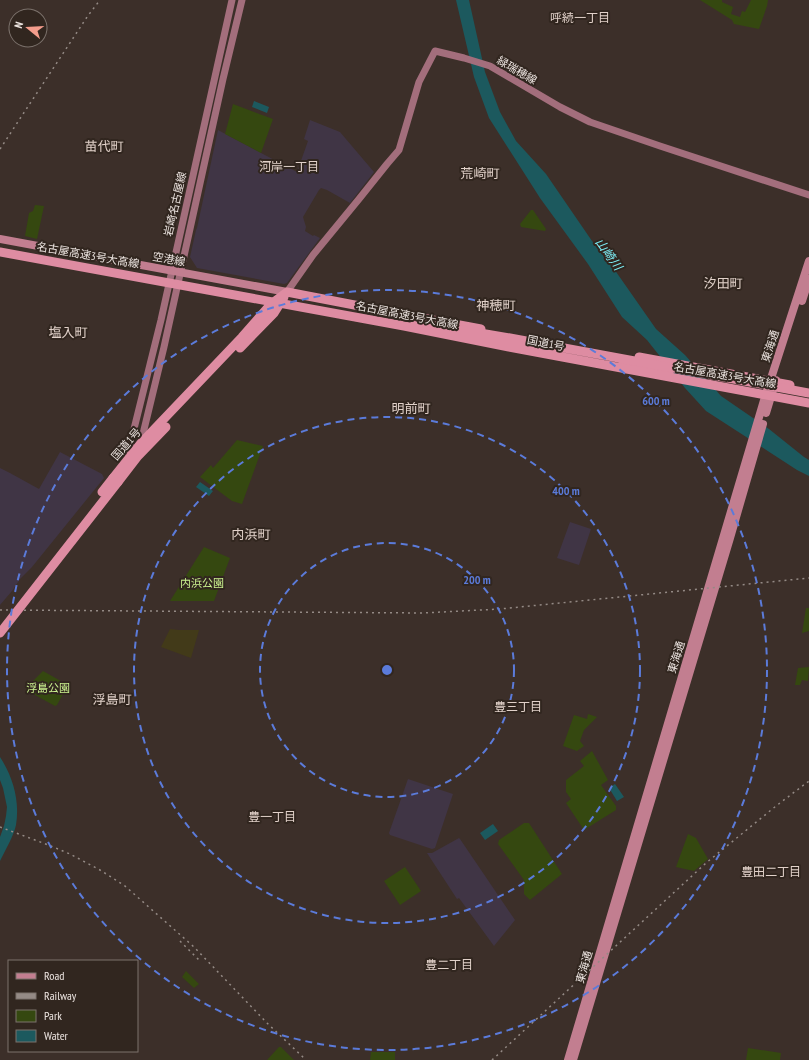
<svg xmlns="http://www.w3.org/2000/svg" width="809" height="1060" font-family="'PT Sans Narrow','Noto Sans JP',sans-serif">
  <style>
    .industrial { fill: #403545 }
    .green { fill: #354810 }
    .sand { fill: #423a19 }
    .water { fill: #1c595e }
    .lines { fill: none; stroke-linecap: round; stroke-linejoin: round }
    .secondary { stroke: #a36e7c; stroke-width: 7 }
    .primary { stroke: #c27e90; stroke-width: 8 }
    .highway { stroke: #de8ca2; stroke-width: 9 }
    .rail { stroke: #948a85; stroke-width: 1.5; stroke-dasharray: 2 4; stroke-linecap: butt }
    .highway-bridge { stroke: #de8ca2; stroke-width: 9 }
    .ring { fill: none; stroke: #5b7bda; stroke-width: 2; stroke-dasharray: 7 5 }
    .labels { text-anchor: middle; dominant-baseline: central; stroke-width: 4; stroke-linejoin: round; paint-order: stroke }
    .street-label { font-size: 11px; fill: #ece4e0; stroke: #31261f }
    .park-label { font-size: 11px; fill: #cbf28f; stroke: #31261f }
    .neighbourhood-label { font-size: 12px; fill: #e1d1c9; stroke: #31261f }
    .water-label { font-size: 12px; font-style: italic; fill: #7ef2fb; stroke: #31261f }
    .quarter-label { font-size: 13px; fill: #e1d1c9; stroke: #31261f }
    .centre { fill: #5b7bda; stroke: #31261f; stroke-width: 2 }
    .ring-label { font-size: 12px; text-anchor: middle; font-weight: bold; fill: #5b7bda; stroke: #31261f; stroke-width: 4; stroke-linejoin: round; paint-order: stroke }
  </style>
  <rect width="100%" height="100%" fill="#3c2f29"/>
  <!-- industrial -->
  <path class="industrial" d="M 310,120 L 340,132 L 374,172 L 364,185 L 350,203 L 327,190 L 321,188 L 319,190 L 303,217 L 306,227 L 305,231 L 313,236 L 314,235 L 320,238 L 287,283 L 284,284 L 197,268 L 190,257 L 196,230 L 197,228 L 218,130 L 297,172 L 308,141 L 304,139 Z
    M 60,452 L 102,474 L 104,478 L 32,567 L 20,579 L 12,591 L 0,605 L 0,468 L 10,473 L 39,489 Z
    M 570,522 L 591,529 L 579,565 L 557,558 Z
    M 408,779 L 453,794 L 435,848 L 432,849 L 390,835 L 389,833 Z
    M 459,838 L 460,839 L 515,920 L 494,946 L 459,898 L 457,899 L 427,853 L 432,853 Z"/>
  <!-- green -->
  <path class="green" d="M 700,0 L 722,0 L 722,2 L 733,7 L 731,14 L 740,17 L 742,11 L 745,12 L 751,0 L 768,0 L 767,6 L 759,29 L 734,24 L 732,20 Z
    M 233,104 L 273,119 L 261,153 L 225,134 Z
    M 35,205 L 44,206 L 37,239 L 25,236 L 29,213 L 33,211 Z
    M 531,210 L 533,210 L 546,229 L 545,231 L 521,227 L 520,224 Z
    M 237,440 L 263,446 L 242,504 L 232,501 L 200,477 L 211,465 L 213,468 Z
    M 204,547 L 230,558 L 214,601 L 170,601 Z
    M 806,608 L 809,608 L 809,631 L 802,633 Z
    M 809,667 L 808,681 L 802,680 L 800,685 L 795,685 L 798,668 Z
    M 43,671 L 68,685 L 57,705 L 55,706 L 26,690 L 26,688 Z
    M 588,714 L 597,717 L 584,730 L 580,741 L 584,746 L 577,751 L 563,746 L 574,715 L 587,719 Z
    M 592,751 L 608,780 L 601,785 L 616,806 L 616,810 L 584,830 L 566,803 L 571,799 L 566,792 L 566,780 L 584,766 L 580,761 Z
    M 524,823 L 529,823 L 562,874 L 530,900 L 524,894 L 524,880 L 498,844 L 499,840 Z
    M 688,834 L 696,838 L 708,859 L 694,871 L 676,867 Z
    M 405,867 L 421,891 L 400,905 L 384,881 Z
    M 186,971 L 199,984 L 194,988 L 182,977 Z
    M 279,1047 L 281,1047 L 294,1060 L 267,1060 Z
    M 748,1048 L 781,1053 L 780,1060 L 746,1060 Z
    M 371,1052 L 395,1052 L 395,1060 L 370,1060 Z"/>
  <!-- sand -->
  <path class="sand" d="M 170,629 L 179,630 L 199,630 L 191,658 L 161,647 Z"/>
  <!-- water -->
  <path class="water" d="M 456,0 L 469,0 L 485,72 L 500,112 L 516,141 L 546,174 L 592,241 L 605,256 L 656,329 L 685,355 L 721,396 L 769,429 L 804,457 L 809,460 L 809,476 L 797,470 L 706,411 L 685,388 L 647,340 L 622,317 L 588,264 L 540,198 L 489,118 L 474,77 Z
    M 254,101 L 269,107 L 267,113 L 252,107 Z
    M 200,482 L 213,491 L 209,496 L 196,487 Z
    M 0,757 C 13,777 20,801 16,825 C 14,835 5,851 0,861 L 0,837 L 4,826 L 6,816 L 7,807 L 3,788 L 0,780 Z
    M 615,784 L 624,797 L 617,801 L 609,788 Z
    M 493,824 L 498,831 L 485,840 L 480,833 Z"/>
  <g class="lines">
    <!-- secondary -->
    <path class="secondary" d="M 287,292 L 313,255 L 359,199 L 387,164 L 399,150 L 419,82 L 435,51 L 464,58 L 490,66 L 560,107 L 590,122 L 660,146 L 809,195
      M 141,442 L 164,347 L 223,79 L 242,0
      M 128,459 L 129,449 L 161,320 L 232,0"/>
    <!-- primary -->
    <path class="primary" d="M 0,239 L 287,292
      M 802,301 L 809,279
      M 766,413 L 776,380
      M 568,1060 L 765,397 L 809,261
      M 573,1060 L 730,538 L 763,424"/>
    <!-- highway -->
    <path class="highway" d="M 240,348 L 274,313 L 284,297
      M 639,357 L 790,385
      M 623,363 L 669,373
      M 113,478 L 141,443 L 242,337 L 271,304 L 287,292 L 422,318 L 481,329
      M 118,482 L 138,456 L 166,427"/>
    <!-- rail -->
    <path class="rail" d="M 0,149 L 87,17 L 100,0
      M 0,610 L 423,613 L 500,609 L 809,578
      M 0,827 L 51,846 L 70,854 L 100,870 L 125,886 L 194,947 L 267,1023 L 306,1060
      M 180,941 L 201,962
      M 492,1060 L 706,863 L 776,806 L 809,781"/>
    <!-- highway-bridge -->
    <path class="highway-bridge" d="M 0,252 L 404,326 L 509,347 L 809,403
      M 415,322 L 510,338 L 809,393
      M 102,492 L 113,478
      M 0,633 L 118,482"/>
  </g>
  <!-- distance rings -->
  <g class="ring">
    <circle cx="387" cy="670" r="127"/>
    <circle cx="387" cy="670" r="253"/>
    <circle cx="387" cy="670" r="380"/>
  </g>
  <g class="labels">
    <!-- street labels -->
    <g class="street-label">
      <text transform="translate(517 70) rotate(30)">緑瑞穂線</text>
      <text transform="translate(175 204) rotate(-77)">岩崎名古屋線</text>
      <text transform="translate(88 255) rotate(10)">名古屋高速3号大高線</text>
      <text transform="translate(169 259) rotate(10)">空港線</text>
      <text transform="translate(407 315) rotate(11)">名古屋高速3号大高線</text>
      <text transform="translate(546 343) rotate(11)">国道1号</text>
      <text transform="translate(770 346) rotate(-72)">東海通</text>
      <text transform="translate(725 375) rotate(10)">名古屋高速3号大高線</text>
      <text transform="translate(126 444) rotate(-49)">国道1号</text>
      <text transform="translate(676 657) rotate(-73)">東海通</text>
      <text transform="translate(584 967) rotate(-74)">東海通</text>
    </g>
    <!-- park labels -->
    <g class="park-label">
      <text x="202" y="583">内浜公園</text>
      <text x="48" y="688">浮島公園</text>
    </g>
    <!-- neighbourhood labels -->
    <g class="neighbourhood-label">
      <text x="580" y="17">呼続一丁目</text>
      <text x="289" y="166">河岸一丁目</text>
      <text x="518" y="706">豊三丁目</text>
      <text x="272" y="816">豊一丁目</text>
      <text x="771" y="871">豊田二丁目</text>
      <text x="449" y="964">豊二丁目</text>
    </g>
    <!-- water labels -->
    <g class="water-label">
      <text transform="translate(609 254) rotate(54)">山崎川</text>
    </g>
    <!-- quarter labels -->
    <g class="quarter-label">
      <text x="104" y="146">苗代町</text>
      <text x="480" y="173">荒崎町</text>
      <text x="723" y="283">汐田町</text>
      <text x="496" y="305">神穂町</text>
      <text x="68" y="332">塩入町</text>
      <text x="411" y="408">明前町</text>
      <text x="251" y="534">内浜町</text>
      <text x="112" y="699">浮島町</text>
    </g>
  </g>
  <circle cx="387" cy="670" r="6" class="centre"/>
  <g class="ring-label">
    <text x="656" y="405">600 m</text>
    <text x="566" y="495">400 m</text>
    <text x="477" y="584">200 m</text>
  </g>
  <!-- legend -->
  <rect x="8" y="960" width="130" height="92" fill="#31261f" stroke="#7c726c"/>
  <rect x="16" y="973" width="20" height="6" fill="#c27e90" stroke="#7c726c"/>
  <text x="44" y="980" font-size="12" fill="#ece4e0">Road</text>
  <rect x="16" y="993" width="20" height="6" fill="#948a85" stroke="#7c726c"/>
  <text x="44" y="1000" font-size="12" fill="#ece4e0">Railway</text>
  <rect x="16" y="1010" width="20" height="12" fill="#354810" stroke="#7c726c"/>
  <text x="44" y="1020" font-size="12" fill="#ece4e0">Park</text>
  <rect x="16" y="1030" width="20" height="12" fill="#1c595e" stroke="#7c726c"/>
  <text x="44" y="1040" font-size="12" fill="#ece4e0">Water</text>
  <!-- north arrow -->
  <g transform="translate(28 28) rotate(288)"><circle r="19" fill="#31261f" stroke="#7c726c"/>
  <path d="M0-3L7 15L0 10L-7 15Z" fill="#f49d8c"/>
  <text y="-6" font-size="11" font-weight="bold" text-anchor="middle" fill="#ece4e0">N</text>
  </g>
</svg>
